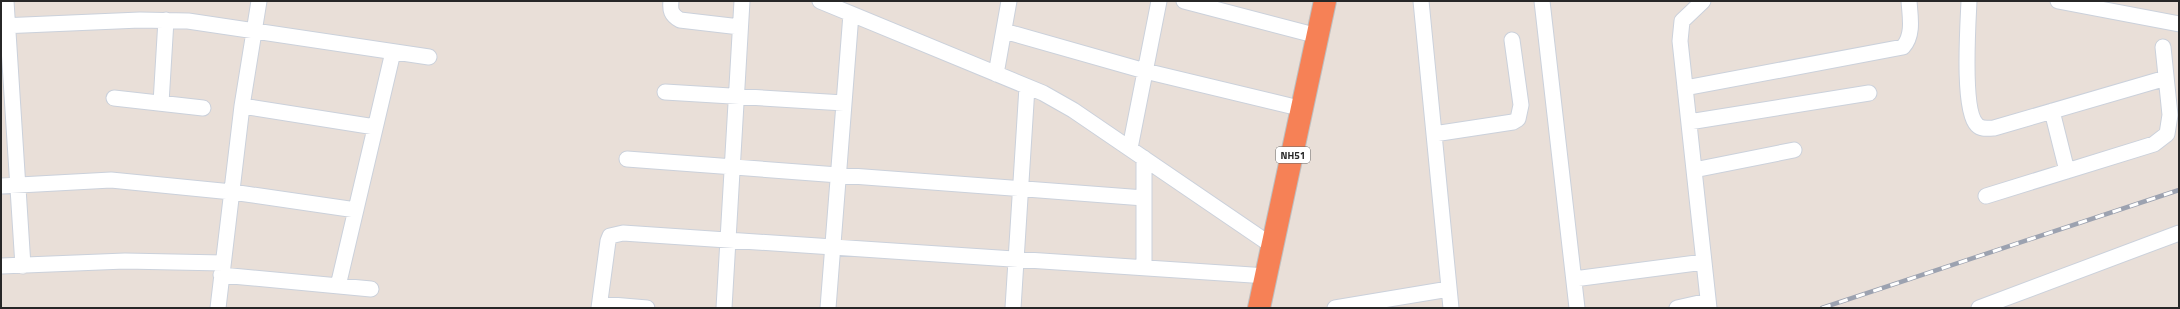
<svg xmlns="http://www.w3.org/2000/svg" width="2180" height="309" font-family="'Titillium Web',sans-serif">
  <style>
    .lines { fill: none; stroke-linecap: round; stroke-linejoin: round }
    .minor-casing { stroke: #cbd1db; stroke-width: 17 }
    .highway-casing { stroke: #bebebe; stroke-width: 24 }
    .minor { stroke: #fff; stroke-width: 15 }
    .highway { stroke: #f68156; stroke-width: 22 }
    .rail-casing { stroke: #9ca2b0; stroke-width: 4.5 }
    .rail { stroke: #fff; stroke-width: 3; stroke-dasharray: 9; stroke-linecap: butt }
    .labels { text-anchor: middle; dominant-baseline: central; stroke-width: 3.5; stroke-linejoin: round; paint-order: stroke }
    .shield { fill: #fff; stroke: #686868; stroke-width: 1 }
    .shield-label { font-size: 10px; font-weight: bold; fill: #272727 }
  </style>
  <rect width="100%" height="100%" fill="#e9dfd8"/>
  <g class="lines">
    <!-- minor casing -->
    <g class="minor-casing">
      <path id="minor" d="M 6,1 L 23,266
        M 671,1 C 670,10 671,15 680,20 L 740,27
        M 820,1 L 1043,93 L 1073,110 L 1274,247
        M 1184,1 L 1318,36
        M 1421,1 L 1451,308
        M 1542,1 L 1577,308
        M 1703,1 L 1682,21 L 1680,41 L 1709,308
        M 1969,1 C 1968,24 1962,111 1977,125 C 1982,130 1988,128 1994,128 L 2166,78
        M 2058,1 L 2179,24
        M 1,26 L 140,20 L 188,21 L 429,57
        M 1004,31 L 1145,71 L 1303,109
        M 996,74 L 1009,1
        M 1685,88 L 1903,47 C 1914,35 1910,16 1909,1
        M 665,92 L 844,103
        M 114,98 L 203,108
        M 161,103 L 166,20
        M 242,106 L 375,127
        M 2052,111 L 2067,171
        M 1689,122 L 1869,93
        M 1434,134 L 1513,122 L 1518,119 L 1521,105 L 1512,40
        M 1130,148 L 1159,1
        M 1144,158 L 1144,268
        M 627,159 L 1144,198
        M 1694,170 L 1794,150
        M 1,186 L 111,180 L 232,192 L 356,210
        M 1986,196 L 2154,144 L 2167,134 L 2170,115 L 2163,47
        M 1,266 L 125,261 L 223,263
        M 221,275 L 371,289
        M 1574,279 L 1704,262
        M 338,286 L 393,52
        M 600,304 L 647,308
        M 218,308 L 242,106 L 259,1
        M 599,308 L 608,241 L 610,236 L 623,233 L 1267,276
        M 724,308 L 742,1
        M 828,308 L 851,14
        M 1013,308 L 1027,87
        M 1335,308 L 1449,289
        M 1677,308 L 1708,301
        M 1979,308 L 2179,233"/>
    </g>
    <!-- highway casing -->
    <g class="highway-casing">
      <path id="highway" d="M 1259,308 L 1325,1"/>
    </g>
    <!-- minor -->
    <use href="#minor" class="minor"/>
    <!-- highway -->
    <use href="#highway" class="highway"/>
    <!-- rail casing -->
    <g class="rail-casing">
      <path id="rail" d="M 1822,308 L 2179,190"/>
    </g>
    <!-- rail -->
    <use href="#rail" class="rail"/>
  </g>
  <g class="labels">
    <!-- shield labels -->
    <rect class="shield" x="1276" y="147" width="34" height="16" rx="3"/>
    <g class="shield-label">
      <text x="1293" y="155">NH51</text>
    </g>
  </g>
  <!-- border -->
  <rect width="2180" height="309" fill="none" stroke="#272727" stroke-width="4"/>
</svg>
